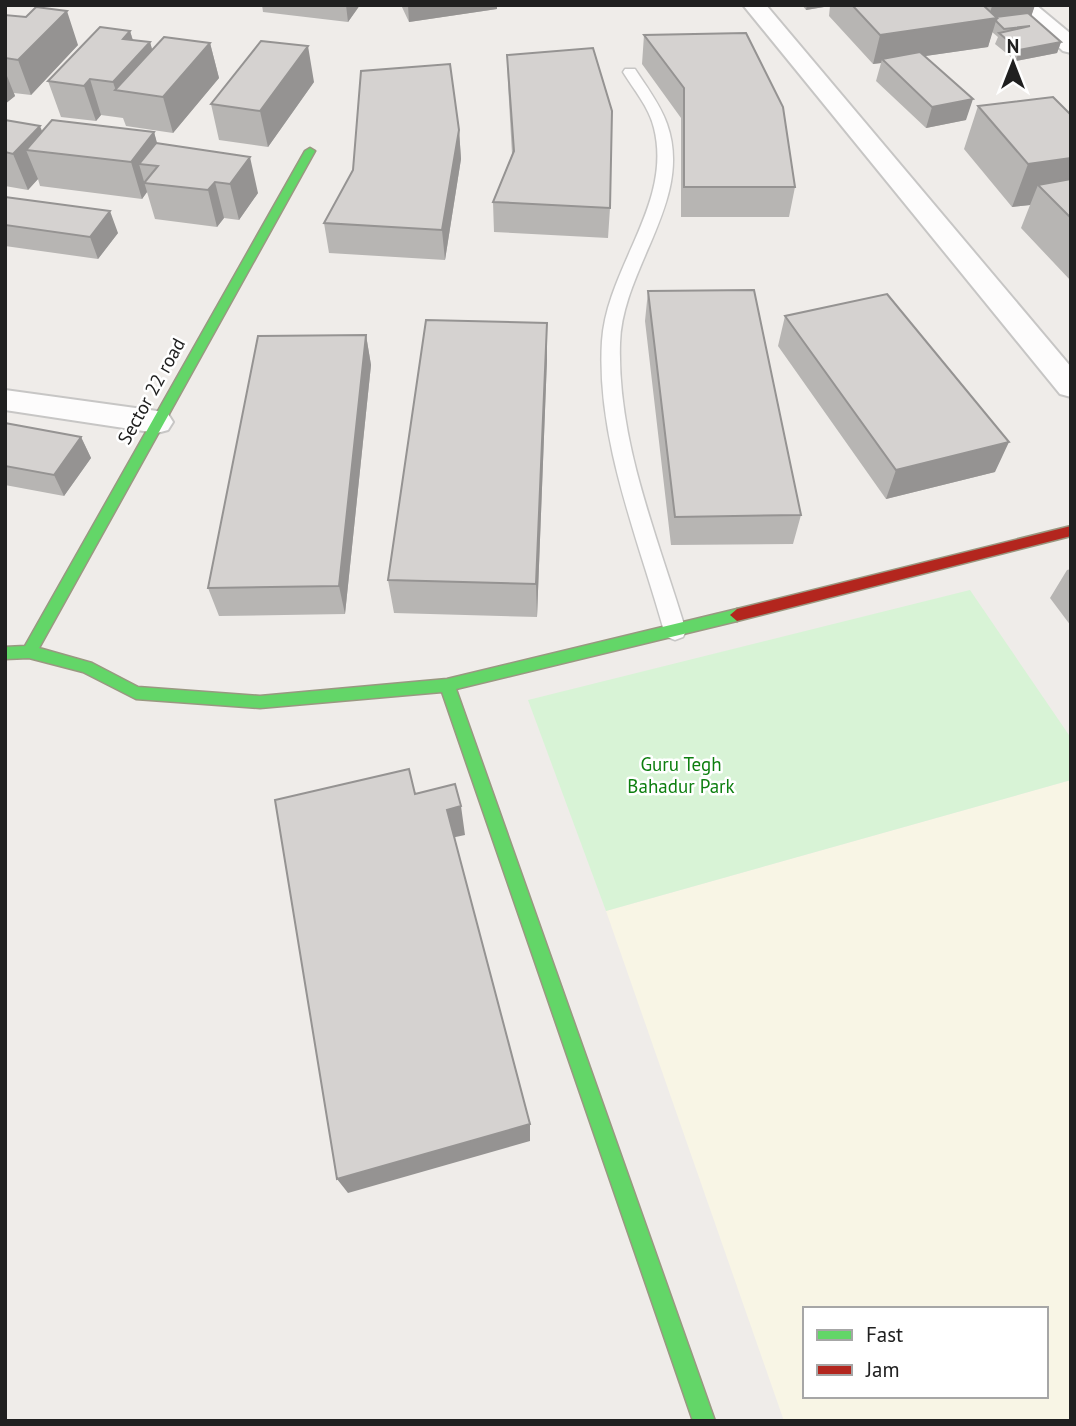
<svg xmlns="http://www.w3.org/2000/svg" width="1076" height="1426" font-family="'PT Sans',sans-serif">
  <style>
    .education { fill: #f8f5e5; fill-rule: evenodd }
    .park { fill: #d8f3d6 }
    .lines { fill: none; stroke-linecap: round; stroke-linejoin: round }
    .lane-casing { stroke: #c7c6c5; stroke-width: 3 }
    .street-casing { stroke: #c7c6c5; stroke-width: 4 }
    .fast-casing { stroke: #999881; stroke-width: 3 }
    .jam-casing { stroke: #999881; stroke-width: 3 }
    .lane { fill: #fdfcfc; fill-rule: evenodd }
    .street { fill: #fdfcfc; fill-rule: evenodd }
    .fast { fill: #63d668; fill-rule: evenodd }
    .jam { fill: #b3261e; fill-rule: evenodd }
    .wall { fill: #b7b5b3 }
    .shaded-wall { fill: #959392 }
    .building { fill: #d5d2d0; stroke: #959392; stroke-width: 2 }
    .labels { text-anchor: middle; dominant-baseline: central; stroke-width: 5; stroke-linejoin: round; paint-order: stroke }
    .street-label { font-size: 19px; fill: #202020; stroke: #fff }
    .park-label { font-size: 19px; fill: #0e7f10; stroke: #fff }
  </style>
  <rect width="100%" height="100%" fill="#efece9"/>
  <!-- education -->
  <path class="education" d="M 1071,780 L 1071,1421 L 784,1421 L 606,911 ZM 805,1309 L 1046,1309 L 1046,1396 L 805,1396 Z"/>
  <!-- park -->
  <path class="park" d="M 970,590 L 1071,738 L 1071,780 L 606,911 L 528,700 Z"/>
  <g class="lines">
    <!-- lane casing -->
    <g class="lane-casing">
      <path id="lane" d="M 625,69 L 635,69 C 646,86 660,104 667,124 C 694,200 622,268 620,343 C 617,442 658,538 686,631 L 683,637 L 675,640 L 667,637 L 664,631 C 638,538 596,439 602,341 C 607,267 673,204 654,128 C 649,107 634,90 623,72 Z"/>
    </g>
    <!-- street casing -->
    <g class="street-casing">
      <path id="street" d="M 743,5 L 766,5 L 1071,367 L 1071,397 L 1060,394 Z
        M 1012,5 L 1036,5 L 1071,34 L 1071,53 L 1063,51 Z
        M 5,390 L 157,411 L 168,414 L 173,422 L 168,430 L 157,433 L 5,410 Z"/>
    </g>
    <!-- fast casing -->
    <g class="fast-casing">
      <path id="fast" d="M 310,148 L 315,151 L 39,648 L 92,663 L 138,687 L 260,696 L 447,679 L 737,609 L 742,611 L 744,615 L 737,621 L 456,689 L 715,1421 L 693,1421 L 442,692 L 260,708 L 136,699 L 83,672 L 29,658 L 5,659 L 5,647 L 25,646 L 305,151 Z"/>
    </g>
    <!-- jam casing -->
    <g class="jam-casing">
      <path id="jam" d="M 1071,526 L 1071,536 L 737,621 L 730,615 L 737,609 Z"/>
    </g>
    <!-- lane -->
    <use href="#lane" class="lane"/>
    <!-- street -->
    <use href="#street" class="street"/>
    <!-- fast -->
    <use href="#fast" class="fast"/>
    <!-- jam -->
    <use href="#jam" class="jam"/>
  </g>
  <!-- wall -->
  <path class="wall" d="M 262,5 L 360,5 L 348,22 L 263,12 Z
    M 401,5 L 497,5 L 497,9 L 409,22 Z
    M 802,5 L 1035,5 L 1031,16 L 1061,42 L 1057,53 L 1016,61 L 995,44 L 998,37 L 992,32 L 988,47 L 925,56 L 966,120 L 926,128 L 876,81 L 881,63 L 873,64 L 829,16 L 830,6 L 806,10 Z
    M 5,15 L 78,45 L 31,95 L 14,93 L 15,96 L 5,104 Z
    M 130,31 L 133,40 L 150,42 L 152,50 L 210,43 L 219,78 L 173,133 L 126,126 L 123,118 L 101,115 L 96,121 L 61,117 L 48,81 Z
    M 644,35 L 795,187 L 789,217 L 681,217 L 681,118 L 642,64 Z
    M 507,55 L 610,208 L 608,238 L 494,232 L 493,202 L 512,154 L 508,84 Z
    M 314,82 L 268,147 L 219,140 L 211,104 Z
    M 978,106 L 1071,115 L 1071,281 L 1021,228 L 1030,205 L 1012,207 L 964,149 Z
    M 5,120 L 42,131 L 154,132 L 157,144 L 258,193 L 239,220 L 224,218 L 217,227 L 155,219 L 147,192 L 142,199 L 40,186 L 38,179 L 28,190 L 5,186 Z
    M 459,130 L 461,159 L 445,260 L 329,253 L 324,223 Z
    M 5,197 L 118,233 L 98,259 L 5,246 Z
    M 648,291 L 801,515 L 793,544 L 671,545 L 645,321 Z
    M 785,316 L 995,472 L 886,499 L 778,346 Z
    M 547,323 L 547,359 L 537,617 L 394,613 L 388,580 Z
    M 366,335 L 371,365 L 345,614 L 219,616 L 208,588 Z
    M 5,423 L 81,437 L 91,458 L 64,496 L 5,485 Z
    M 1071,569 L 1071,626 L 1050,598 L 1067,570 Z"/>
  <!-- shaded-wall -->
  <path class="shaded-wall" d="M 346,5 L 360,5 L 348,22 Z
    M 408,5 L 497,5 L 497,9 L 409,22 Z
    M 807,5 L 831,5 L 830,6 L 806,10 Z
    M 999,5 L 1035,5 L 1030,20 L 996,21 L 988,47 L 884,62 L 882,59 L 881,63 L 873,64 L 880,35 L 988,19 L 992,6 Z
    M 67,11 L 78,45 L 31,95 L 18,60 Z
    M 130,31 L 137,55 L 150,42 L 160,77 L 116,91 L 113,82 L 123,39 Z
    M 1061,42 L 1057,53 L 1016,61 L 1019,50 Z
    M 210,43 L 219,78 L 173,133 L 163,97 Z
    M 308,46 L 314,82 L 268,147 L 260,111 Z
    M 5,71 L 15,96 L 5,104 Z
    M 90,79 L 101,115 L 96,121 L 84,86 Z
    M 973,99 L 966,120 L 926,128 L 932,107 Z
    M 40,126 L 51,153 L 26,150 L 38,179 L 28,190 L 13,154 Z
    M 459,130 L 461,159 L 445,260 L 442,230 Z
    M 154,132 L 164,168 L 158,166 L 139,164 L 147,192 L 142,199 L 131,162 Z
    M 250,157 L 258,193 L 239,220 L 230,184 Z
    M 1071,158 L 1071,199 L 1038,185 L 1030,205 L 1012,207 L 1028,164 Z
    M 215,182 L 224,218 L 217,227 L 208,190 Z
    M 110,211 L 118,233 L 98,259 L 90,237 Z
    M 547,323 L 547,359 L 537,617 L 536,584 Z
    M 366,335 L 371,365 L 345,614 L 339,586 Z
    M 81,437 L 91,458 L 64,496 L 54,475 Z
    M 1009,442 L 995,472 L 886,499 L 896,470 Z
    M 461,806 L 465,835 L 451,838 L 447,810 Z
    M 530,1124 L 530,1141 L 348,1193 L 337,1179 Z"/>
  <!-- building -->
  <path class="building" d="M 852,5 L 983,5 L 997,18 L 880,35 Z
    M 36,7 L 67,11 L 18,60 L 5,58 L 5,15 L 26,17 Z
    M 1028,13 L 1061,42 L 1019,50 L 999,33 L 1030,26 L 1004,29 L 996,21 L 997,18 L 996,17 Z
    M 100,27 L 130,31 L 123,39 L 150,42 L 113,82 L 90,79 L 84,86 L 48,81 Z
    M 746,33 L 783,107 L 795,187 L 684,187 L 684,88 L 644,35 Z
    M 164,37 L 210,43 L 163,97 L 115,90 Z
    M 261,41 L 308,46 L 260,111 L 211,104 Z
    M 593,48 L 612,111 L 610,208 L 493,202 L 514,151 L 507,55 Z
    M 920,52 L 973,99 L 932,107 L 882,59 Z
    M 450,64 L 459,130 L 442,230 L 324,223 L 353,170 L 361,71 Z
    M 1053,97 L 1071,115 L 1071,158 L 1028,164 L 978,106 Z
    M 5,120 L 40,126 L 13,154 L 5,152 Z
    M 52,120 L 154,132 L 131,162 L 26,150 Z
    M 156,143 L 250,157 L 230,184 L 215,182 L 208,190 L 144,183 L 158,166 L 139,164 Z
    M 1071,179 L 1071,218 L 1038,185 Z
    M 5,197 L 110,211 L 90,237 L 5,225 Z
    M 754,290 L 801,515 L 675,517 L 648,291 Z
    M 887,294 L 1009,442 L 896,470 L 785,316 Z
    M 426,320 L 547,323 L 536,584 L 388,580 Z
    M 366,335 L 339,586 L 208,588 L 258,336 Z
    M 5,423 L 81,437 L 54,475 L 5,466 Z
    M 409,769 L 415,794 L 455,784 L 461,806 L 447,810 L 530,1124 L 337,1179 L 275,800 Z"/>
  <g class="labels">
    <!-- street labels -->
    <g class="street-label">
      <text transform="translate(151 391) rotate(-61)">Sector 22 road</text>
    </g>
    <!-- park labels -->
    <g class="park-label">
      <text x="681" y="764">Guru Tegh<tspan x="681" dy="22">Bahadur Park</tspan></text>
    </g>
  </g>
  <!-- border -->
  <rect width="1076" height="1426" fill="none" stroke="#202020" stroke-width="14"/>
  <!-- legend -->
  <rect x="803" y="1307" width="245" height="91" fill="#ffffff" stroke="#a6a6a6" stroke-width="2"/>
  <rect x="817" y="1330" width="35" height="10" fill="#63d668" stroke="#a6a6a6" stroke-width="2"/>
  <text x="866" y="1342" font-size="21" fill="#202020">Fast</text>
  <rect x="817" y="1365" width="35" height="10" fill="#b3261e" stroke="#a6a6a6" stroke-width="2"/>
  <text x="866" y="1377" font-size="21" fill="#202020">Jam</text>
  <!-- north arrow -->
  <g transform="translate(1013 63)" stroke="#ffffff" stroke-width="5" paint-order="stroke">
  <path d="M0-5L12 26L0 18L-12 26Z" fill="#202020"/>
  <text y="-10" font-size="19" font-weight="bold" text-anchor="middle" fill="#202020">N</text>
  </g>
</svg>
